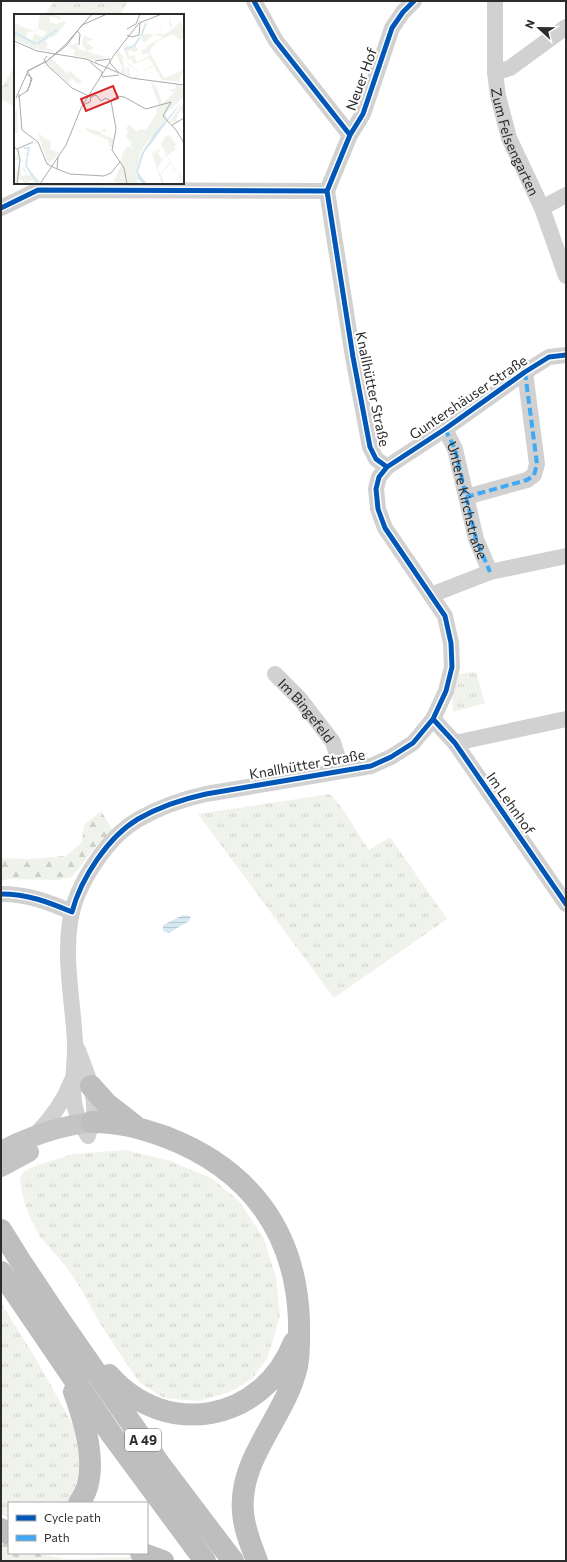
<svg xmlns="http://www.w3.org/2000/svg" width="567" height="1562" font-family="Commissioner,sans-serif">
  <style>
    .grass { fill: url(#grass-tufts) }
    .forest { fill: url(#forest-firs) }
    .water { fill: url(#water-rules) }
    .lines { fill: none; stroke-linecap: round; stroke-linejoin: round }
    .minor { stroke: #d1d1d1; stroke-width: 16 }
    .major { stroke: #c4c4c4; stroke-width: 20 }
    .highway { stroke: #bebebe; stroke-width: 22 }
    .quiet { stroke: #3fa9f5; stroke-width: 4; stroke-dasharray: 8 4; stroke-linecap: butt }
    .cycleway-casing { stroke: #fff; stroke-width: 8 }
    .cycleway { stroke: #0057b8; stroke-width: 5 }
    .labels { text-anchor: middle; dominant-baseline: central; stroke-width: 4; stroke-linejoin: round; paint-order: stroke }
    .shield { fill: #fff; stroke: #6b6b6b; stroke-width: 1 }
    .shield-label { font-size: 13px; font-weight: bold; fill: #2c2c2c }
    .street-label { font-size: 14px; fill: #2c2c2c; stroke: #fff }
    .inset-river { fill: none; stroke: #d6e8f1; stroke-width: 2 }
    .inset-road { fill: none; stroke: #ababab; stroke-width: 1 }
    .view { fill: #d62828; fill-opacity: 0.15; stroke: #d62828; stroke-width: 2 }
    .inset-edge { fill: none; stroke: #2c2c2c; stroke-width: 2 }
  </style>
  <defs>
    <pattern id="grass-tufts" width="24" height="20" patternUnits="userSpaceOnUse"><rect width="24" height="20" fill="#f0f3eb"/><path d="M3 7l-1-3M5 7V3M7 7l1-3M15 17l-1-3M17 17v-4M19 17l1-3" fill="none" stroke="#ced0ca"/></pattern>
    <pattern id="forest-firs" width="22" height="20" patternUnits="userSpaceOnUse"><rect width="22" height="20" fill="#f0f3eb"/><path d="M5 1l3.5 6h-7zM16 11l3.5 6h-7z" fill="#ced0ca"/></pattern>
    <pattern id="water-rules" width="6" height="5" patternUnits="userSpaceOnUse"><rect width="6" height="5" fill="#d6e8f1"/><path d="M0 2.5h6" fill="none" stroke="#b8c7cf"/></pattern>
  </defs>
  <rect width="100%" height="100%" fill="#fff"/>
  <!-- grass -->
  <path class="grass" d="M 54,1 L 128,1 L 120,15 L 45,15 Z
    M 15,65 L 15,107 L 1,99 L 1,89 Z
    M 476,672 L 485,703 L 453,712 L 452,699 L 458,674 Z
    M 330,794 C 345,808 356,832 369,850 L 390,837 L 447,919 L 334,998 L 198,814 Z
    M 125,1150 L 171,1161 L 211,1178 L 240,1202 L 264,1239 L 276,1277 L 280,1316 L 268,1357 L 253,1378 L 230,1392 L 198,1401 L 164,1398 L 139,1382 L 102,1327 L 80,1287 L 64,1264 L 40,1237 L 29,1215 L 23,1197 L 20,1180 L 23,1172 L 35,1166 L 73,1154 Z
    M 1,1303 L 36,1359 L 74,1427 L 80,1463 L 73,1499 L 68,1503 L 9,1503 L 9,1518 L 1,1514 Z"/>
  <!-- forest -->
  <path class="forest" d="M 101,811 L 113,831 L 97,845 L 72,877 L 58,880 L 8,879 L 1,881 L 1,858 L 29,859 L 66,856 L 82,842 L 84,825 Z
    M 1,1540 L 9,1544 L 9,1553 L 33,1553 L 66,1559 L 131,1557 L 148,1561 L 1,1561 Z"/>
  <!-- water -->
  <path class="water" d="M 183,915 L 191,916 L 189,921 L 169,933 L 163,931 L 163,925 Z"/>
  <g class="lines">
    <!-- minor -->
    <g class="minor">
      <path d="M 254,1 L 276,41 L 350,135"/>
      <path id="s1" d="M 495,1 L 495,72 L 498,96 L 509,138 L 542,208 L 566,276"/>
      <path d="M 495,72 L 504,70 L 510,68 L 566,27"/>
      <path d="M 327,191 L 353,357 L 370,447 L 376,459 L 387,467"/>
      <path d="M 327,191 L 350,135 L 363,114 L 392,28 L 403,12 L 414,1"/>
      <path d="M 1,208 L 38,190 L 327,191"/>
      <path d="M 542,208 L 566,195"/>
      <path id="s2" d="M 445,429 L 455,449 L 476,539 L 490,572"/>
      <path d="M 466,497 L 527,480 L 534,475 L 537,464 L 525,372"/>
      <path d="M 431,595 L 490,572 L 566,556"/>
      <path id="s3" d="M 275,674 L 300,699 L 333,742 L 342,771"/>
      <path d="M 433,719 L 455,743 L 566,904"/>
      <path d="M 455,743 L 566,719"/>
      <path d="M 1,894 C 28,894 48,902 72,912"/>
      <path d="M 78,1050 C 85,1070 96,1092 94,1114 C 94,1120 91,1126 89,1132"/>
      <path d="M 35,1135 C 51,1119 64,1101 72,1080"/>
      <path d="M 88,1136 C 84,1129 79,1122 77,1114 C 69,1092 76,1065 75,1042 C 73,1002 64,962 70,922 C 75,886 107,837 139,819 C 160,807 183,799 206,794 L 371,766 L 391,757 L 413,743 L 433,719 L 446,691 L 452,667 L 451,643 L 445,616 L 385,528 L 378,509 L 376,489 L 379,477 L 387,467 L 445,429 L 525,372 L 549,357 L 566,355"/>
    </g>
    <!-- major -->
    <path class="major" d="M 1,1151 C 30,1136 60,1126 92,1122
      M 1,1167 L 29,1152"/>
    <!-- highway -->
    <path class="highway" d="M 91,1086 L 107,1104 L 134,1125
      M 92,1122 C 120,1122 140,1128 166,1137 C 249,1169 296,1231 299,1321 C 299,1336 300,1351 297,1366 C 286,1417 238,1458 243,1512 C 244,1529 251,1545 257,1561
      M 1,1230 L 21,1262 L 57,1316 L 161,1466 L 233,1561
      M 1,1272 L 112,1435 L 205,1561
      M 109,1375 C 166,1440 263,1422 294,1342
      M 74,1392 C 85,1422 101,1475 79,1503
      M 1,1529 L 9,1534
      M 141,1553 L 163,1561"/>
    <!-- quiet -->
    <path class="quiet" d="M 445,429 L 455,449 L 476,539 L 490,572
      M 466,497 L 527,480 L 534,475 L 537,464 L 525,372"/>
    <!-- cycleway casing -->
    <g class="cycleway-casing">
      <path id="cycleway" d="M 254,1 L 276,41 L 350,135
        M 327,191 L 353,357 L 370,447 L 376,459 L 387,467
        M 327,191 L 350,135 L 363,114 L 392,28 L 403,12 L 414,1
        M 1,208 L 38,190 L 327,191
        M 433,719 L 455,743 L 566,904
        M 1,894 C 28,894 48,902 72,912 C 81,878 108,837 138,819 C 159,807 183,799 206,794 L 371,766 L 391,757 L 413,743 L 433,719 L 446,691 L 452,667 L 451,643 L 445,616 L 385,528 L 378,509 L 376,489 L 379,477 L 387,467 L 445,429 L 525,372 L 549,357 L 566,355"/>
    </g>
    <!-- cycleway -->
    <use href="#cycleway" class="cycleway"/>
  </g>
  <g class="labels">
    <!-- shield labels -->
    <rect class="shield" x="125" y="1429" width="36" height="22" rx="3"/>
    <g class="shield-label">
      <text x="143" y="1440">A 49</text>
    </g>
    <!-- street labels -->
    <g class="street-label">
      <text transform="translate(361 79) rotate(-70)">Neuer Hof</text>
      <text stroke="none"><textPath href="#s1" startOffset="144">Zum Felsengarten</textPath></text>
      <text transform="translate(373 389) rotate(78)">Knallhütter Straße</text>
      <text transform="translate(468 397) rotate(-34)">Guntershäuser Straße</text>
      <text stroke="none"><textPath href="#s2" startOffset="75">Untere Kirchstraße</textPath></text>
      <text stroke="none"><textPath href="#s3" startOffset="48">Im Bingefeld</textPath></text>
      <text transform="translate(307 764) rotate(-10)">Knallhütter Straße</text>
      <text transform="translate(511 803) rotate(55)">Im Lehnhof</text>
    </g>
  </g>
  <!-- overview -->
  <g transform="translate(14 14)">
    <rect width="170" height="170" fill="#fff"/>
    <path d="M 5,0 L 5,12 L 21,17 L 23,14 L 23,17 L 13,18 L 12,25 L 18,28 L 20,19 L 28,23 L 33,18 L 24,15 L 26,1 L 38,0 L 47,3 L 45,7 L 44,4 L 36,2 L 36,8 L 42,10 L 30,24 L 22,27 L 24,36 L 0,25 L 0,10 L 5,10 ZM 143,2 L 149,21 L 159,15 L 155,11 L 155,4 L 159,15 L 170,4 L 167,9 L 170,13 L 170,24 L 166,26 L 159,20 L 142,28 L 135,37 L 150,64 L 170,56 L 165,66 L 167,68 L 148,66 L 140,52 L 130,57 L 126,48 L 120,50 L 116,44 L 114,46 L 110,36 L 121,31 L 124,36 L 120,38 L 115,36 L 114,39 L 116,43 L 120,41 L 123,48 L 136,42 L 134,39 L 127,41 L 129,40 L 127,35 L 132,36 L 131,33 L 149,23 L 140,20 L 130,29 L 127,23 L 130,20 L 148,20 ZM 135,44 L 140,51 L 130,56 L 126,48 ZM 64,29 L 64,35 L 92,43 L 84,47 L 59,41 L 61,36 L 53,32 ZM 170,88 L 170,101 L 166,96 L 162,108 L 155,108 ZM 148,104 L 153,106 L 134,127 L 134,126 ZM 155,121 L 163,132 L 161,131 L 161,135 L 164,134 L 153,141 L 157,148 L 170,140 L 157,148 L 164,160 L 170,156 L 165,160 L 170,164 L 158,170 L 167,165 L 162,157 L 154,162 L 161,157 L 157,149 L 147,160 L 150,170 L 148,170 L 138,140 L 140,137 L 144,132 L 139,141 L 147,133 L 144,140 L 148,145 L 152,140 L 147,130 L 152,122 ZM 152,141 L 156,148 L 146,160 L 143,154 ZM 0,133 L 3,135 L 5,141 L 7,162 L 13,161 L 8,155 L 10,153 L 14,162 L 16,160 L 12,154 L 26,167 L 24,170 L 15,166 L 15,170 L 12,170 L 5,164 L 4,170 L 2,167 L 0,169 L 2,161 L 0,157 L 3,158 L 6,146 L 0,146 L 4,140 Z" fill="#f0f3eb" fill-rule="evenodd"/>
    <path d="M 32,21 L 35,23 L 31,28 L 34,29 L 32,34 L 42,38 L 25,36 L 22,27 L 26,25 L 23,24 L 29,25 ZM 70,21 L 79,26 L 72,28 L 80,34 L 73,38 L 68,30 ZM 104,36 L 112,47 L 134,65 L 115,51 L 108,43 L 112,61 L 114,60 L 112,55 L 115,53 L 116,62 L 122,63 L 124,60 L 126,62 L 123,62 L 124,65 L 106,59 L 108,54 L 102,39 ZM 38,45 L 53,59 L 56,57 L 68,68 L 64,70 L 57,64 L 55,69 L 60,74 L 37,54 L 40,52 L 37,53 L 31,49 ZM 136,67 L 141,74 L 137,67 L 143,73 L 148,90 L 160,79 L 155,75 L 161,75 L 162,71 L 167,71 L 170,76 L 170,83 L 152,99 L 153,104 L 148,104 L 126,139 L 122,159 L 124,170 L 105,170 L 100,167 L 108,150 L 106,147 L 109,139 L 113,132 L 122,136 L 116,132 L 118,129 L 112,123 L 114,117 L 111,115 L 115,111 L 123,118 L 126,115 L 132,116 L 143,99 L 141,93 L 144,95 L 145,91 ZM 61,114 L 69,118 L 72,114 L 87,118 L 88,115 L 92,115 L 91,119 L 88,116 L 87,120 L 100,125 L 98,133 L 95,133 L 94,126 L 71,116 L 69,118 L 68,118 ZM 24,119 L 37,128 L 36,135 L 46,139 L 34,150 Z" fill="#f0f3eb"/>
    <path d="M 51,7 L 52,9 L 42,21 L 38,24 L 32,21 L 38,12 ZM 3,94 L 4,119 L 0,119 L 0,101 Z" fill="#f0f3eb"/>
    <path d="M 170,85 L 130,139 L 124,158 L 133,170 L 129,170 L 124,165 L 122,158 L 127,140 L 140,120 Z" fill="#d6e8f1"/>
    <path class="inset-river" d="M 0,18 L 22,30M 127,22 L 132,9M 23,30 L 43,16M 110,35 L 120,32 L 126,23M 10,134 L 15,134 L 13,143M 13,144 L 12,152 L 24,169"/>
    <path class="inset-road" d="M 113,15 L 122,10 L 126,0M 63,17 L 66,20 L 65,31M 113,21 L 118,23 L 125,21M 125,21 L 126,9M 0,27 L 23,37 L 72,45 L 117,64 L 170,71M 33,42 L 30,46 L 34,52 L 58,74 L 77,83M 96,46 L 96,49 L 105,59M 81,47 L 96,45M 76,48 L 88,58 L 88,62M 13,57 L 33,47 L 51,31 L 78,0M 88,63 L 105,61M 13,78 L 18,65 L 13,57M 5,80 L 8,116 L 24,128 L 33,150 L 43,155M 4,83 L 13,77 L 16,71 L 17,63 L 12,60M 77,83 L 82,81 L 87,87 L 92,84 L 97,87 L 102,115 L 98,136 L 110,154 L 113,170M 2,84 L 14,57 L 33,47 L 52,32 L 68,11 L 93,0M 97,87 L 103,82 L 110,83 L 132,95 L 157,88 L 149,102 L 162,116 L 170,129M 69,91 L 76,88 L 77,83M 158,111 L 170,104M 0,133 L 4,136 L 6,146 L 3,170M 3,135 L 19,128M 43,155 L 56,160 L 90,162 L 97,159 L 106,148M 43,155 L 44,143M 26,170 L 52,131 L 67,94 L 100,41 L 125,9 L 148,0"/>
    <path class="view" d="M 99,72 L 104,84 L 72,97 L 67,85 Z"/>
    <rect width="170" height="170" class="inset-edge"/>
  </g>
  <!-- border -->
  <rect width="567" height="1562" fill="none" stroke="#2c2c2c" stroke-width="4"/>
  <!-- legend -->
  <rect x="8" y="1502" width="140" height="52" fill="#ffffff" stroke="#ababab"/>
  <rect x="16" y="1515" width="20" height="6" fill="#0057b8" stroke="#ababab"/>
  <text x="44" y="1522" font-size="12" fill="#2c2c2c">Cycle path</text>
  <rect x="16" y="1535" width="20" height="6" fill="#3fa9f5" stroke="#ababab"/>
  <text x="44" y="1542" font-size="12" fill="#2c2c2c">Path</text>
  <!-- north arrow -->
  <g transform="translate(539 28) rotate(292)" stroke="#ffffff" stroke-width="3" paint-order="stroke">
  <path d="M0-3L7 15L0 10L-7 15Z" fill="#2c2c2c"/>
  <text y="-6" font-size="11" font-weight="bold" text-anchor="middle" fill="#2c2c2c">N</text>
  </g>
</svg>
